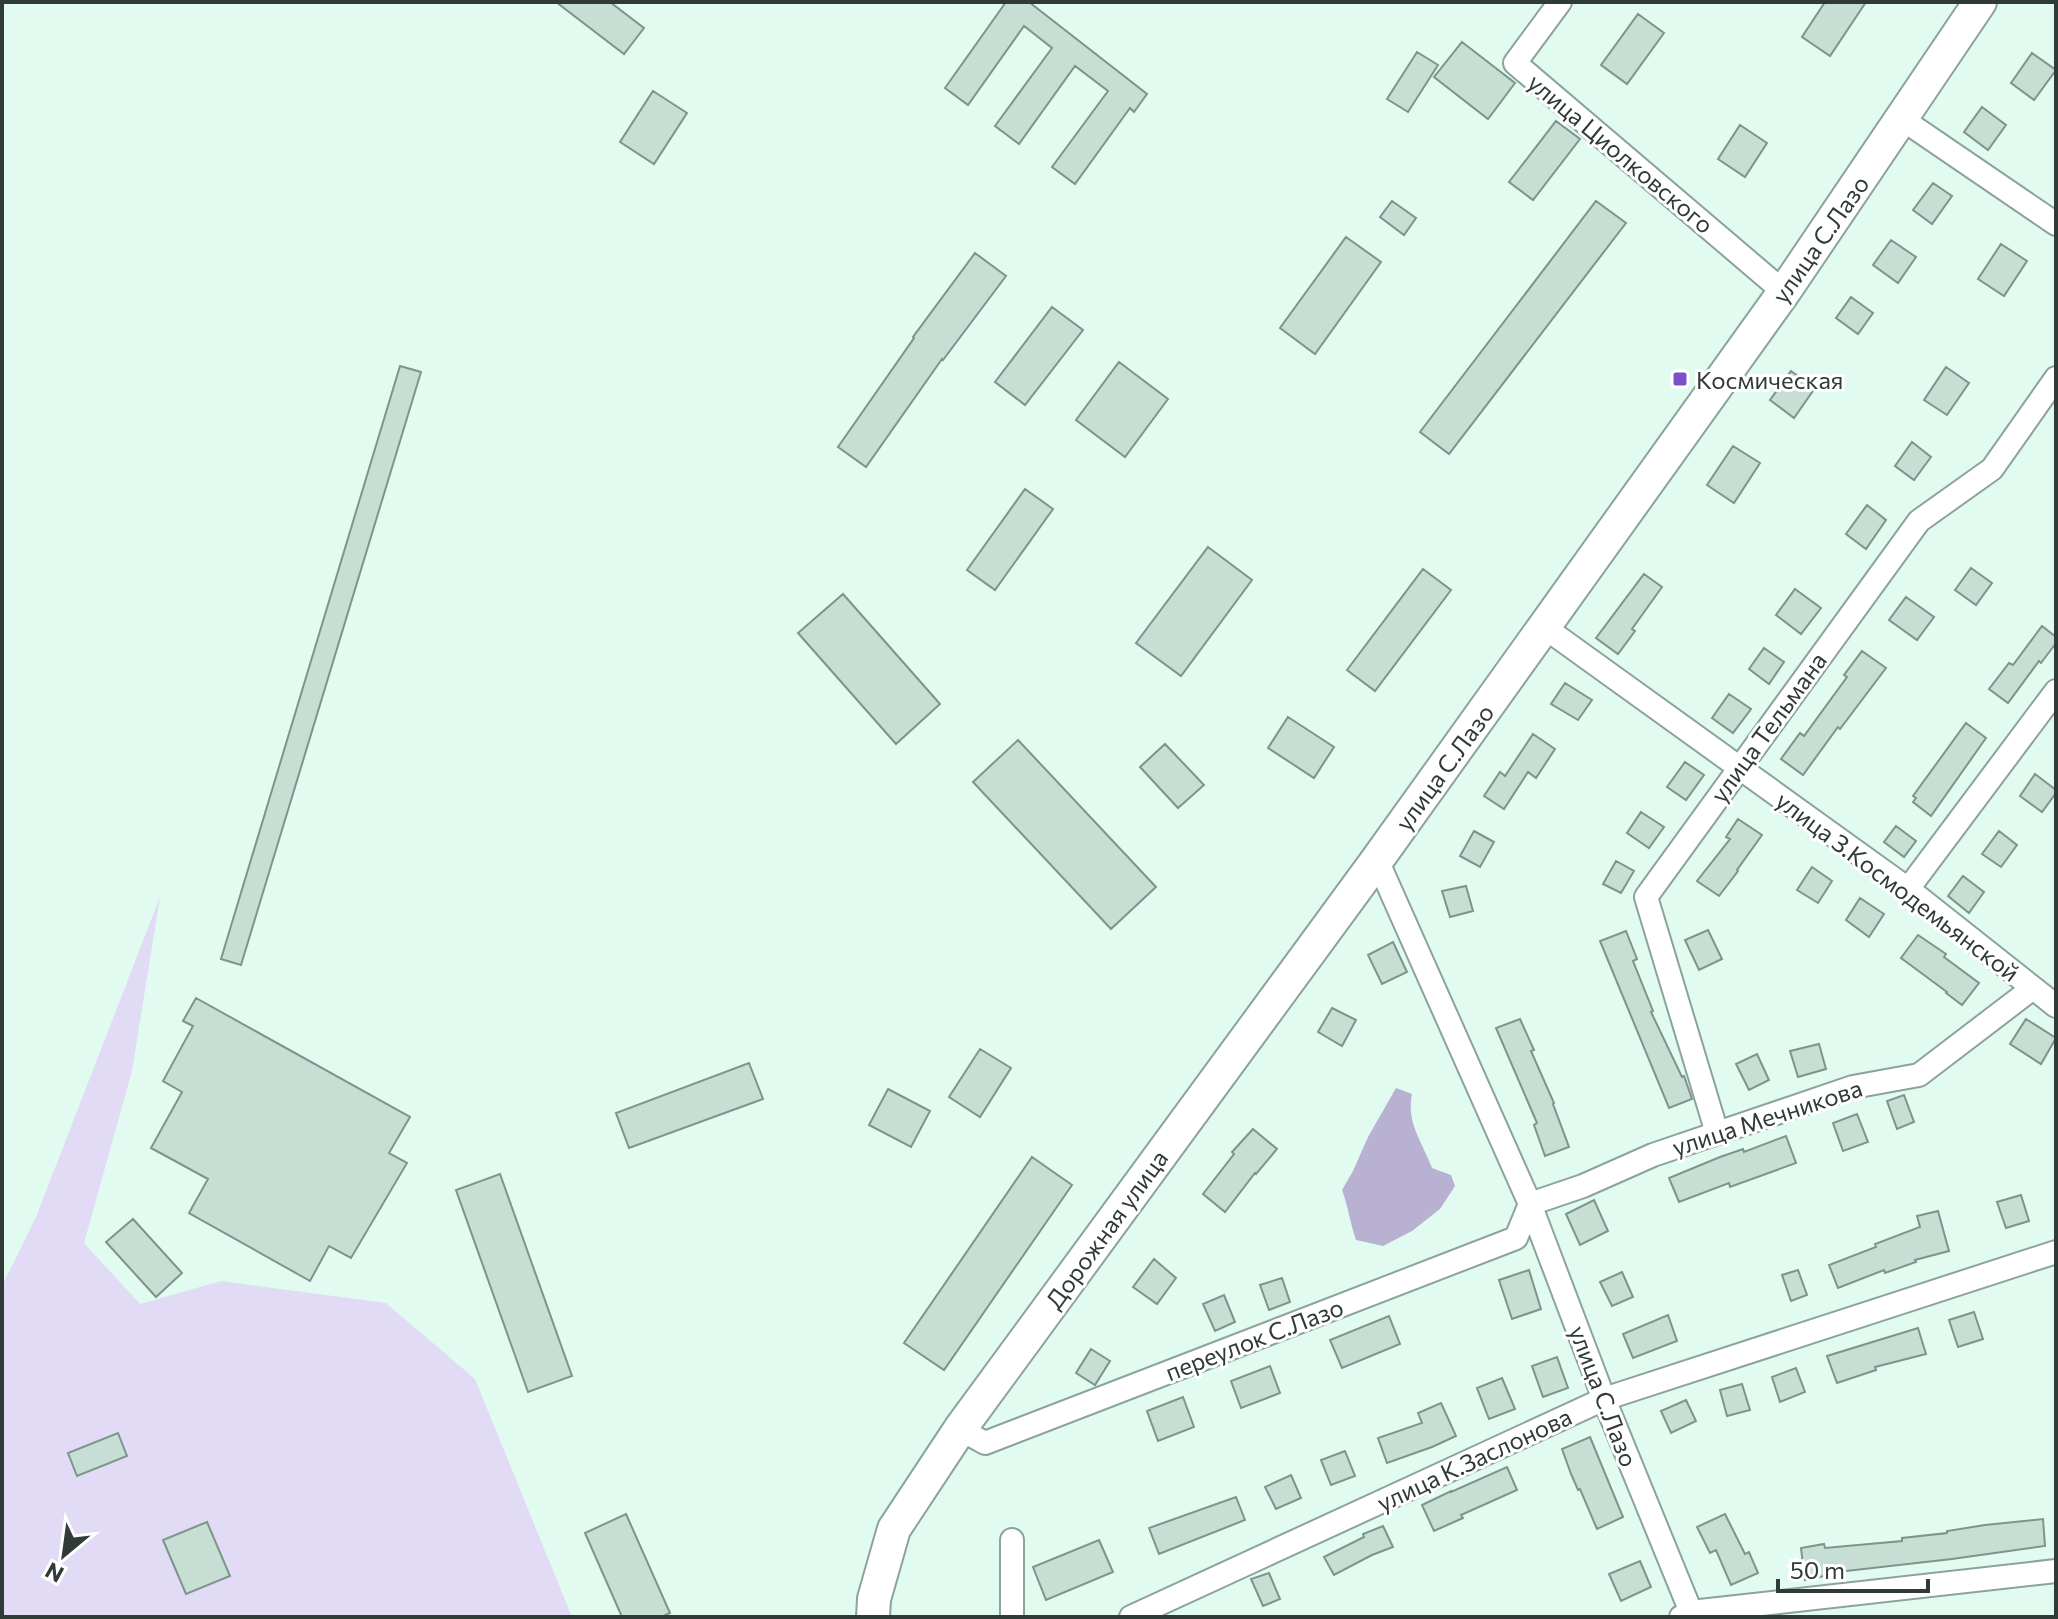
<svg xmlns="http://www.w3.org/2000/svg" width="2058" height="1619" font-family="Commissioner,sans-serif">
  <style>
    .green { fill: #e2dbf5 }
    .water { fill: #b9b1d1 }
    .building { fill: #c6ded4; stroke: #7d948b; stroke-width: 2 }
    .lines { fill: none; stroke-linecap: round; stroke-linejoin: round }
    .street-casing { stroke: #8ca39a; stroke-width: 26 }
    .secondary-casing { stroke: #8ca39a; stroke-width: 36 }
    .street { stroke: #fff; stroke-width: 22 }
    .secondary { stroke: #fff; stroke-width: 32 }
    .poi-dot { fill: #7c4fc8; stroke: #fff; stroke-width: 3 }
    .labels { text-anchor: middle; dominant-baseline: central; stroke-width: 6; stroke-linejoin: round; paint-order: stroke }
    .street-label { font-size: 24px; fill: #303a36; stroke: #fff }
    .poi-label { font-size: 24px; fill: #303a36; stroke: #fff; text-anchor: start }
  </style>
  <rect width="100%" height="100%" fill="#e2fbf1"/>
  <!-- green -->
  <path class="green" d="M 160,897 L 132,1071 L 84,1243 L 140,1304 L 221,1281 L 386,1303 L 475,1379 L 572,1617 L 2,1617 L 2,1286 L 36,1217 Z"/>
  <!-- water -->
  <path class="water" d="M 1396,1088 L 1412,1094 C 1406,1123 1422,1141 1432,1168 L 1451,1175 L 1455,1186 L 1440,1209 L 1412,1231 L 1383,1246 L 1356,1240 C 1350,1223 1348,1206 1342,1190 L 1353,1171 L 1368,1137 Z"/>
  <!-- building -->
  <path class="building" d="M 556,2 L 610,2 L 644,28 L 624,54 Z
    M 1006,2 L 1029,2 L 1147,94 L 1134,112 L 1130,108 L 1075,184 L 1052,167 L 1108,91 L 1075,66 L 1019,144 L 995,126 L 1052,48 L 1024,26 L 968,105 L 945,88 Z
    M 1825,2 L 1866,2 L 1830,56 L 1802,37 Z
    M 1638,14 L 1664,33 L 1627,84 L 1601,65 Z
    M 1462,42 L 1515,83 L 1488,119 L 1434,77 Z
    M 1417,52 L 1438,65 L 1408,112 L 1387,99 Z
    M 2032,53 L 2056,70 L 2034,100 L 2011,83 Z
    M 653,91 L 687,113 L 654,164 L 620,142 Z
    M 1982,107 L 2006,125 L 1988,150 L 1964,132 Z
    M 1556,121 L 1580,139 L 1533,200 L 1509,182 Z
    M 1740,125 L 1767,143 L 1745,177 L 1718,159 Z
    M 1933,183 L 1952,196 L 1932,224 L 1913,210 Z
    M 1392,201 L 1416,218 L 1404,235 L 1380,217 Z
    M 1596,201 L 1626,223 L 1449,454 L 1420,432 Z
    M 1346,237 L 1381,262 L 1315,354 L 1280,328 Z
    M 1891,240 L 1916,257 L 1898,283 L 1873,265 Z
    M 2001,244 L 2027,261 L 2004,296 L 1978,279 Z
    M 975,253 L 1006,276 L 943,360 L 942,359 L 866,467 L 838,447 L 914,338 L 913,337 Z
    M 1851,297 L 1873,313 L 1858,334 L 1836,318 Z
    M 1052,307 L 1083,330 L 1025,405 L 995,382 Z
    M 1119,362 L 1168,399 L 1125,457 L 1076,420 Z
    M 400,366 L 421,372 L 241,965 L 221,959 Z
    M 1946,367 L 1969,383 L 1947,415 L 1924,400 Z
    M 1791,371 L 1815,388 L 1794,418 L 1770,400 Z
    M 1912,442 L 1931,457 L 1914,480 L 1895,466 Z
    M 1733,446 L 1760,463 L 1734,503 L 1707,485 Z
    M 1025,489 L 1053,509 L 995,590 L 967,570 Z
    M 1867,505 L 1886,520 L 1866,549 L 1846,534 Z
    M 1208,547 L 1252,580 L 1181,676 L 1136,643 Z
    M 1971,568 L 1992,583 L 1976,605 L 1955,590 Z
    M 1423,569 L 1451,590 L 1375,691 L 1347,670 Z
    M 1644,574 L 1662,587 L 1632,629 L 1635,631 L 1618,654 L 1596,638 Z
    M 1795,589 L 1821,608 L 1801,634 L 1776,615 Z
    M 843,594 L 940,704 L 896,744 L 798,633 Z
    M 1906,597 L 1934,617 L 1917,640 L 1889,620 Z
    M 2042,626 L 2056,637 L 2056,643 L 2041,663 L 2039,661 L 2008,703 L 1989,689 L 2009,663 L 2013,665 Z
    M 1764,648 L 1784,662 L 1769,684 L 1749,669 Z
    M 1862,651 L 1886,668 L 1840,729 L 1838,727 L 1803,775 L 1781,759 L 1800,733 L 1804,736 L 1847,677 L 1844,675 Z
    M 1565,683 L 1592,700 L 1578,720 L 1551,704 Z
    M 1729,694 L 1751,709 L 1733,733 L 1712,718 Z
    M 1288,717 L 1334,747 L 1314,778 L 1268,748 Z
    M 1966,723 L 1986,738 L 1931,816 L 1913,802 L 1916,798 L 1913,796 Z
    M 1533,734 L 1555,749 L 1536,778 L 1528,772 L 1504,809 L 1484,796 L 1500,772 L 1505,776 Z
    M 1018,740 L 1156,887 L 1111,929 L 973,782 Z
    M 1165,744 L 1204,785 L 1178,808 L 1140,767 Z
    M 1685,762 L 1704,775 L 1686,800 L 1667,787 Z
    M 2035,774 L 2056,790 L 2056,793 L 2042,812 L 2020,796 Z
    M 1641,812 L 1664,827 L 1649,848 L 1627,833 Z
    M 1738,819 L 1762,835 L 1737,870 L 1738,871 L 1719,896 L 1697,881 L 1730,839 L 1726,837 Z
    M 1896,826 L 1916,841 L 1904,857 L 1884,842 Z
    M 1474,831 L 1494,842 L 1480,867 L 1460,856 Z
    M 1999,831 L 2017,845 L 2001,867 L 1982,854 Z
    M 1616,861 L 1634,871 L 1621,893 L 1603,884 Z
    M 1812,867 L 1832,881 L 1818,903 L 1797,890 Z
    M 1963,876 L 1984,892 L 1969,913 L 1948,896 Z
    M 1466,886 L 1473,911 L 1450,917 L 1442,891 Z
    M 1860,898 L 1884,914 L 1869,937 L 1846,920 Z
    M 1708,930 L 1722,959 L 1699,970 L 1685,940 Z
    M 1626,931 L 1637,959 L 1633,961 L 1653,1011 L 1651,1012 L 1682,1077 L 1684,1076 L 1692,1099 L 1669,1108 L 1600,941 Z
    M 1918,935 L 1946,954 L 1944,957 L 1979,983 L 1962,1005 L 1946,993 L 1947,992 L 1901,958 Z
    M 1393,942 L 1407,972 L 1382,984 L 1368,955 Z
    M 196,998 L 410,1117 L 389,1153 L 407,1163 L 351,1258 L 329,1246 L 310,1281 L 189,1213 L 208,1179 L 151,1148 L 182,1092 L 163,1081 L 193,1026 L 183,1021 Z
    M 1332,1008 L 1356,1020 L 1342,1046 L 1318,1032 Z
    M 1520,1019 L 1534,1050 L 1531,1051 L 1554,1103 L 1553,1104 L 1569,1147 L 1545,1156 L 1534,1125 L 1537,1123 L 1496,1028 Z
    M 2026,1019 L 2056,1038 L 2041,1064 L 2010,1044 Z
    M 1819,1044 L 1826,1069 L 1798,1077 L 1790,1051 Z
    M 980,1049 L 1011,1068 L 980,1117 L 949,1097 Z
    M 1757,1054 L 1769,1080 L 1749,1090 L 1736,1064 Z
    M 749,1063 L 763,1099 L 629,1148 L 616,1113 Z
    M 888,1089 L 930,1111 L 911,1147 L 869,1125 Z
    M 1904,1095 L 1914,1122 L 1897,1129 L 1887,1101 Z
    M 1857,1114 L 1868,1142 L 1843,1151 L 1833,1123 Z
    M 1253,1129 L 1277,1149 L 1256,1174 L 1255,1173 L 1225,1212 L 1203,1194 L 1234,1154 L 1232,1152 Z
    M 1786,1136 L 1796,1163 L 1730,1187 L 1729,1183 L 1679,1202 L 1669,1178 L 1720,1157 L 1743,1149 L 1744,1152 Z
    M 1032,1157 L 1072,1185 L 944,1370 L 904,1343 Z
    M 500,1174 L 572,1376 L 528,1392 L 456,1190 Z
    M 2021,1195 L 2029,1221 L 2006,1228 L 1997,1202 Z
    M 1594,1200 L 1608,1231 L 1580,1245 L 1566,1214 Z
    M 1938,1211 L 1949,1251 L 1915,1260 L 1916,1262 L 1885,1273 L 1884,1270 L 1838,1288 L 1829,1265 L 1876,1247 L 1875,1244 L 1920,1227 L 1917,1216 Z
    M 133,1219 L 182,1273 L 156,1297 L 106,1242 Z
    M 1154,1259 L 1176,1278 L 1157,1304 L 1133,1287 Z
    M 1529,1270 L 1541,1309 L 1512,1319 L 1499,1280 Z
    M 1798,1270 L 1807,1295 L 1791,1301 L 1782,1275 Z
    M 1622,1272 L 1633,1297 L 1612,1306 L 1600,1282 Z
    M 1282,1278 L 1290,1302 L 1269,1310 L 1260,1285 Z
    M 1224,1295 L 1235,1322 L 1215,1331 L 1203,1304 Z
    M 1974,1312 L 1983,1339 L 1958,1347 L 1949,1320 Z
    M 1668,1315 L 1677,1341 L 1633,1358 L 1623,1334 Z
    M 1389,1316 L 1400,1344 L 1342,1368 L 1330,1340 Z
    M 1918,1328 L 1926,1354 L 1875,1367 L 1876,1370 L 1837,1383 L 1827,1356 Z
    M 1091,1349 L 1110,1361 L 1095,1385 L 1076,1373 Z
    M 1557,1357 L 1568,1388 L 1543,1397 L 1532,1366 Z
    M 1270,1366 L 1280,1393 L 1241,1408 L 1231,1381 Z
    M 1796,1368 L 1805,1392 L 1780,1402 L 1772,1377 Z
    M 1502,1378 L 1515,1409 L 1489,1419 L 1477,1388 Z
    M 1742,1384 L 1750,1410 L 1727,1416 L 1720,1390 Z
    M 1183,1397 L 1194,1427 L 1158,1441 L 1147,1411 Z
    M 1686,1400 L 1696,1421 L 1671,1433 L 1661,1411 Z
    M 1441,1403 L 1456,1436 L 1432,1447 L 1387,1463 L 1378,1438 L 1422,1423 L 1418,1413 Z
    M 118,1433 L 127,1456 L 77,1476 L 68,1453 Z
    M 1590,1437 L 1623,1517 L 1597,1529 L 1580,1489 L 1578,1490 L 1571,1474 L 1562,1449 Z
    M 1345,1451 L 1355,1476 L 1331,1485 L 1321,1460 Z
    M 1507,1467 L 1517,1490 L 1461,1515 L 1463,1518 L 1434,1531 L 1422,1505 L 1451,1491 L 1451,1492 Z
    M 1291,1475 L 1301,1498 L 1276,1509 L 1265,1487 Z
    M 1236,1497 L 1245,1520 L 1159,1554 L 1149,1528 Z
    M 626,1514 L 670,1613 L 661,1617 L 622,1617 L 585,1533 Z
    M 1725,1514 L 1745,1554 L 1749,1552 L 1758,1573 L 1731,1585 L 1716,1550 L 1710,1553 L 1697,1527 Z
    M 2043,1519 L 2045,1546 L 1952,1559 L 1828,1573 L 1829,1575 L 1805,1580 L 1801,1548 L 1824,1544 L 1825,1548 L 1902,1541 L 1902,1538 L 1947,1533 L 1947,1531 L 1985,1525 Z
    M 207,1522 L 230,1576 L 186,1594 L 163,1540 Z
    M 1383,1526 L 1393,1547 L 1372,1555 L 1334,1575 L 1324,1557 L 1364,1537 L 1363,1534 Z
    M 1099,1540 L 1113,1572 L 1046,1600 L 1033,1567 Z
    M 1640,1561 L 1651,1587 L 1621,1601 L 1609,1574 Z
    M 1269,1573 L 1280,1599 L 1263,1606 L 1251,1579 Z"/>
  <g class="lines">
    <!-- street casing -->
    <g class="street-casing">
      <path id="street" d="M 1560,2 L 1515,63 L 1784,292
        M 1902,119 L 2056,224
        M 1544,627 L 1908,889 L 2056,1006
        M 1377,860 L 1530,1204 L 1604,1399 L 1693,1617
        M 1908,889 L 2056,691
        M 1717,1133 L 1646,897 L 1919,521 L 1992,469 L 2056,378
        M 960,1429 L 985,1443 L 1516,1238 L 1530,1204 L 1583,1186 L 1653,1155 L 1853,1087 L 1919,1075 L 2033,988
        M 1012,1540 L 1012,1617
        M 1131,1617 L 1604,1399 L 2056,1252
        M 1681,1617 L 1691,1612 L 2056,1571"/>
    </g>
    <!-- secondary casing -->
    <g class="secondary-casing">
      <path id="secondary" d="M 873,1617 L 874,1599 L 894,1529 L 960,1429 L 1377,860 L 1784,292 L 1980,2"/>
    </g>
    <!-- street -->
    <use href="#street" class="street"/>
    <!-- secondary -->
    <use href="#secondary" class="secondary"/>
  </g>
  <!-- markers -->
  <rect class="poi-dot" x="1672" y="371" width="16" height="16" rx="4"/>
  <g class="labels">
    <!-- street labels -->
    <g class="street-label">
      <text transform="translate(1621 153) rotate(40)">улица Циолковского</text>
      <text transform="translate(1820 239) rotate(-55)">улица С.Лазо</text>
      <text transform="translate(1768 727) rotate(-54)">улица Тельмана</text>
      <text transform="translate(1444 767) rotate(-54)">улица С.Лазо</text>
      <text transform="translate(1898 886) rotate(37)">улица З.Космодемьянской</text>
      <text transform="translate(1767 1117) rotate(-18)">улица Мечникова</text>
      <text transform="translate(1106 1229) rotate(-54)">Дорожная улица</text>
      <text transform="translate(1254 1339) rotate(-21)">переулок С.Лазо</text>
      <text transform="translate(1604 1396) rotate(69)">улица С.Лазо</text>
      <text transform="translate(1474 1459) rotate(-25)">улица К.Заслонова</text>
    </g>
    <!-- poi labels -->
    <g class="poi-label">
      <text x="1696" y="379">Космическая</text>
    </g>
  </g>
  <!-- border -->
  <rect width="2058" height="1619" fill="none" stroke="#303a36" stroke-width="8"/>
  <!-- north arrow -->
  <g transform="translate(64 1555) rotate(209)" stroke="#ffffff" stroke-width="6" paint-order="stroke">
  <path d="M0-6L14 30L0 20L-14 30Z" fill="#303a36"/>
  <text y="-12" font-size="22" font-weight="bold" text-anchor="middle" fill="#303a36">N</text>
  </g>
  <!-- scale -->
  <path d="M1778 1579v12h150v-12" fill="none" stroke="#303a36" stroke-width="4"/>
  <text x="1790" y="1579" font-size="24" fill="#303a36" stroke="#ffffff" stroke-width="6" paint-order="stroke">50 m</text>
</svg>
